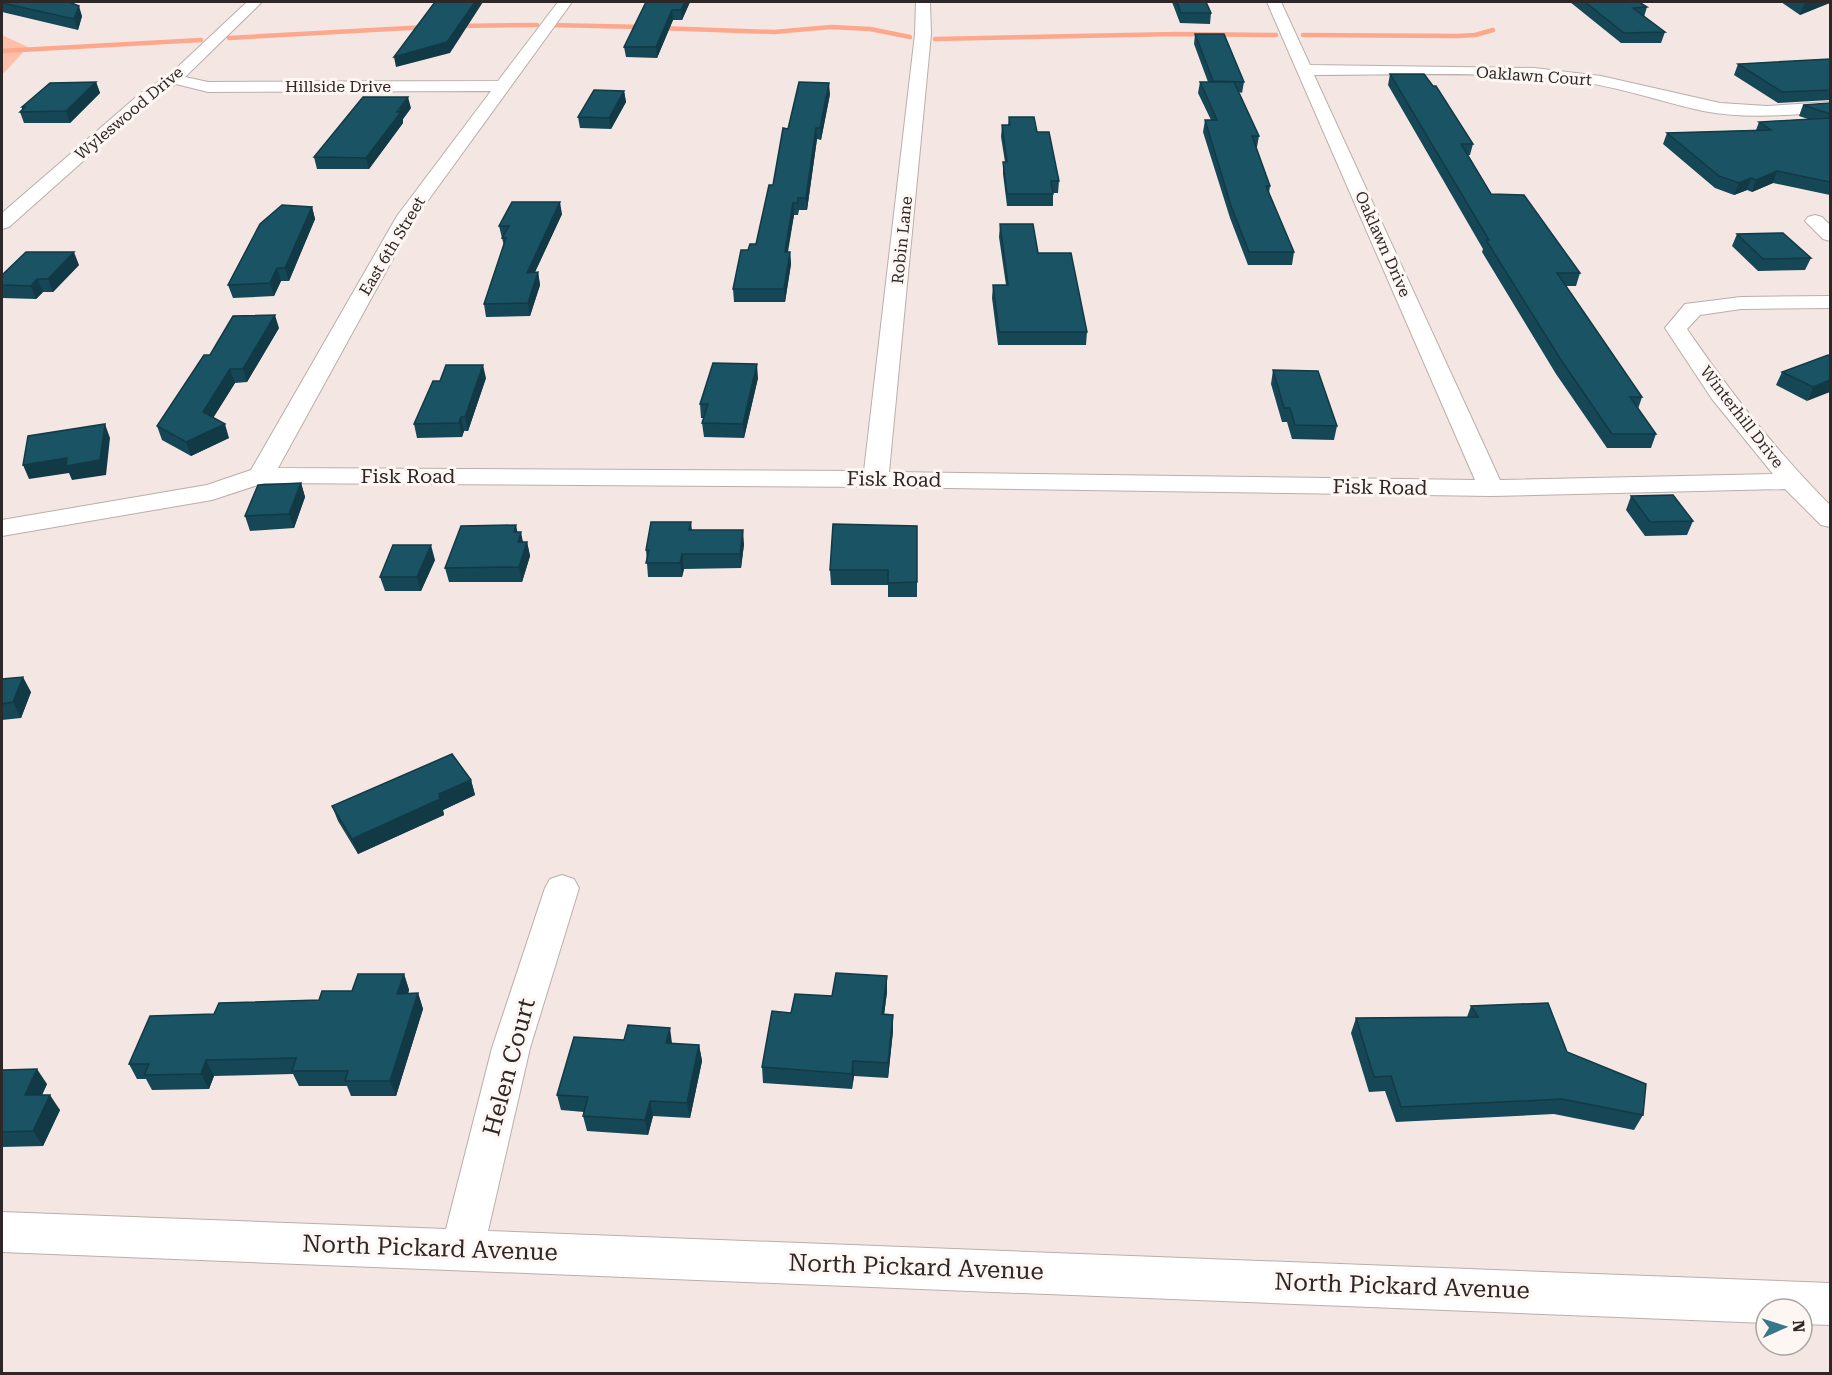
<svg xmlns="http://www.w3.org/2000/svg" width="1832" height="1375" font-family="'Roboto Serif',serif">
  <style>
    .green { fill: #ffbfaa }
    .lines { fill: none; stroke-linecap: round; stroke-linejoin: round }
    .stream { stroke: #fda88d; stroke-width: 4.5 }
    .street-casing { stroke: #baaeaa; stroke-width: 2 }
    .street { fill: #fff; fill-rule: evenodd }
    .wall { fill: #164756 }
    .shaded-wall { fill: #123a46 }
    .building { fill: #195364; stroke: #123a46; stroke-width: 1.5 }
    .labels { text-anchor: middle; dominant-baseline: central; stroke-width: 6; stroke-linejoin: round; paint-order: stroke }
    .far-street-label { font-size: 16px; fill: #2d2827; stroke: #fdf6f3 }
    .street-label { font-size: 20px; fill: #2d2827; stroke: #fdf6f3 }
    .near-street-label { font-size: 24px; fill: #2d2827; stroke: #fdf6f3 }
  </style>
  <rect width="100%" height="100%" fill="#f4e7e3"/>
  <!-- green -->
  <path class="green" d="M 2,35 L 28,47 L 2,75 Z"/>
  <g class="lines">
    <!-- stream -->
    <path class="stream" d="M 550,25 L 644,27
      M 456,26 L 537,25
      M 658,28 L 774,32 L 831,27 L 870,29 L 910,37
      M 1303,35 L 1457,36 L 1475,35 L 1493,30
      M 229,38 L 427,27
      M 935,39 L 1177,34 L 1276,35
      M 2,51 L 201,40"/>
    <!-- street casing -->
    <g class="street-casing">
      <path id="street" d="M 247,2 L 262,2 L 185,77 L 208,82 L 498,81 L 558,2 L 572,2 L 416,217 L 278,468 L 864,471 L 915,34 L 916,2 L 930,2 L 931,34 L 889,472 L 1475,480 L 1267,2 L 1281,2 L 1310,65 L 1534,68 L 1601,76 L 1720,103 L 1767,106 L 1830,102 L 1830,112 C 1788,115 1745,119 1703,111 C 1657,101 1612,84 1565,80 C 1482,71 1398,75 1314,75 L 1500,480 L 1773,474 L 1712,399 L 1665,328 L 1685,304 L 1741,297 L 1830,296 L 1830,308 L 1741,309 L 1700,315 L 1687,329 C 1730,392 1776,451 1830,505 L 1830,527 L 1821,525 L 1785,489 L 1491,496 L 876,487 L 264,483 L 212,500 L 2,536 L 2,520 L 207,485 L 251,470 L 397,216 L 491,91 L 208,92 L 176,84 L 154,98 L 9,227 L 2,229 L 2,213 L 142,92 L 168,76 Z
        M 1815,215 L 1822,217 L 1830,225 L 1830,241 L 1823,239 L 1805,221 L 1808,217 Z
        M 562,875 L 574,879 L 579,888 L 530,1048 L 488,1231 L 1830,1283 L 1830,1325 L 1802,1324 L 1802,1309 L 1766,1309 L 1766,1323 L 2,1252 L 2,1212 L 446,1229 L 492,1048 L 545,888 L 550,879 Z"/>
    </g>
    <!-- street -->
    <use href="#street" class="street"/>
  </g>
  <!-- wall -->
  <path class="wall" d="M 2,2 L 82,16 L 78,30 L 2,12 Z
    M 646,2 L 690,2 L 682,20 L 673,20 L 657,58 L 626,57 L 624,47 Z
    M 1172,2 L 1206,2 L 1211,13 L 1210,24 L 1180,23 Z
    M 1570,2 L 1639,2 L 1647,7 L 1644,17 L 1665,32 L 1661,43 L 1621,43 Z
    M 1781,2 L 1830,2 L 1800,15 Z
    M 1195,34 L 1244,82 L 1242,93 L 1239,92 L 1259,136 L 1257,147 L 1256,147 L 1270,186 L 1269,193 L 1294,252 L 1292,265 L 1248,265 L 1230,218 L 1203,132 L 1205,120 L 1211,120 L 1198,93 L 1200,82 L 1208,82 L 1194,44 Z
    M 1830,59 L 1830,100 L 1778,103 L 1734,75 L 1738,64 Z
    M 1390,74 L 1473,144 L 1470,155 L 1468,155 L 1491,194 L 1580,273 L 1576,286 L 1566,286 L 1642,397 L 1638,409 L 1656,434 L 1651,448 L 1607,448 L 1556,374 L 1482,252 L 1483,249 L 1388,85 Z
    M 96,82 L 100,93 L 70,123 L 24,123 L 20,112 L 22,110 L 22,107 Z
    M 624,91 L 626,102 L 611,129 L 580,128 L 578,117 Z
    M 830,94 L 821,140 L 817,139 L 807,210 L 799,210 L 798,215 L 794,215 L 788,252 L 790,252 L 791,264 L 785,302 L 734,302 L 733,289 L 748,250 L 756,244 L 773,185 Z
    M 1830,103 L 1830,195 L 1773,183 L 1752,192 L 1747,190 L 1734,195 L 1715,188 L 1663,144 L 1667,133 L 1756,130 L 1759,122 L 1808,119 L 1799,116 L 1803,105 Z
    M 411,108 L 403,119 L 403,123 L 369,169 L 317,169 L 314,157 Z
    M 1009,117 L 1037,132 L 1059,181 L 1058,193 L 1053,193 L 1053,206 L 1007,206 L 1003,174 L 1003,162 L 1005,162 L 1001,137 L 1002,125 L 1008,125 Z
    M 312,207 L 315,219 L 289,281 L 281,281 L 274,296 L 233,298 L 228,285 Z
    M 562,214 L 535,272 L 538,272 L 540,285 L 530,316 L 486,317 L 484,304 L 504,246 L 499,226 Z
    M 1000,224 L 1038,253 L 1087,332 L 1086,345 L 998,345 L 992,298 L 993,285 L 1006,285 L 999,237 Z
    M 1737,234 L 1811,258 L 1805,270 L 1758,271 L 1732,246 Z
    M 79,265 L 53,292 L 43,292 L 36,299 L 2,298 L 2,275 Z
    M 279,328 L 247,382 L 235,383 L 213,418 L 229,438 L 191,456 L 162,440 L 157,426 L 210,355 Z
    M 1830,356 L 1807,401 L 1776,385 L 1782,372 Z
    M 1273,370 L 1337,426 L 1334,440 L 1292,439 L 1287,422 L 1282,422 L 1271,384 Z
    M 486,378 L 468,431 L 464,431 L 462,437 L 417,438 L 414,424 Z
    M 758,378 L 744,438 L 704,437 L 702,423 L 704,418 L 701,418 L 700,404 Z
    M 301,483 L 305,497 L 294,528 L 250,531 L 245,516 Z
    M 1631,496 L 1693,521 L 1687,535 L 1645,536 L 1626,510 Z
    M 691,522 L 692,530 L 744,544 L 741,568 L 684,569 L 682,577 L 648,577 L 646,550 Z
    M 917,526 L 917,597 L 888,597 L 888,585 L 831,585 L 830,570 Z
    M 518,532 L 523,542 L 527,542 L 530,556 L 522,582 L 449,582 L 445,568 Z
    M 435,560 L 421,591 L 385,591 L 380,577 Z
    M 2,679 L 31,692 L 21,718 L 2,720 Z
    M 471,780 L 475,795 L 443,810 L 444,815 L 358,854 L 338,821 L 332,806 Z
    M 404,974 L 409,990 L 408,994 L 418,993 L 423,1009 L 396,1096 L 351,1096 L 347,1086 L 299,1086 L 293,1074 L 214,1076 L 209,1089 L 152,1090 L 146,1079 L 137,1079 L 129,1064 L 214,1014 L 319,1000 L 352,991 Z
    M 887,976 L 887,992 L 884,1015 L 893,1015 L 893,1031 L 888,1078 L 854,1076 L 852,1089 L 763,1083 L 762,1067 L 791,1013 L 832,996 Z
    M 1471,1006 L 1567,1052 L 1643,1115 L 1634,1130 L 1554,1114 L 1396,1122 L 1385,1091 L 1369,1092 L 1351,1033 L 1356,1018 L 1467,1017 Z
    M 672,1044 L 699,1045 L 702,1061 L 690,1118 L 653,1116 L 648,1135 L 587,1131 L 583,1116 L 584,1112 L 561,1110 L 557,1095 Z
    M 2,1070 L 47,1084 L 42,1095 L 60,1110 L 43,1146 L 2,1147 Z"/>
  <!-- shaded-wall -->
  <path class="shaded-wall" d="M 475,2 L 483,2 L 450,53 L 396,67 L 394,57 Z
    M 685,2 L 690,2 L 682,20 L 681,10 Z
    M 1805,2 L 1830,2 L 1830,3 L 1800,15 Z
    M 79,6 L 82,16 L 78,30 L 74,19 Z
    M 672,10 L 673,20 L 657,58 L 656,47 Z
    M 96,82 L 100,93 L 70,123 L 66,111 Z
    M 829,83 L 830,94 L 821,140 L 820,128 Z
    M 624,91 L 626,102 L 611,129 L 609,118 Z
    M 408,97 L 411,108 L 403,119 L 403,123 L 369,169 L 366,158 Z
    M 816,128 L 817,139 L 807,210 L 806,198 Z
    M 1777,171 L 1773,183 L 1752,192 L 1756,180 Z
    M 1751,178 L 1747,190 L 1734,195 L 1739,183 Z
    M 560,202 L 562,214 L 529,285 L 527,273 Z
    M 793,203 L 794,215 L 785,264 L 785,252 Z
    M 312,207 L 315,219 L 289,281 L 285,268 Z
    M 74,252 L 79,265 L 53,292 L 48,279 Z
    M 790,252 L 791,264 L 785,302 L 784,289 Z
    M 277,268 L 281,281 L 274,296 L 270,283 Z
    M 538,272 L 540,285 L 530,316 L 528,303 Z
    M 37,279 L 43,292 L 36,299 L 31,286 Z
    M 275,315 L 279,328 L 247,382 L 243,369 Z
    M 757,364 L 758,378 L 744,438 L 743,424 Z
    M 483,365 L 486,378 L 468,431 L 465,417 Z
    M 230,369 L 235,383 L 208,426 L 203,412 Z
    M 1830,380 L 1830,392 L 1807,401 L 1813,387 Z
    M 461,417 L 464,431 L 462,437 L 459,423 Z
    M 105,424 L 110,438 L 106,475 L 72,480 L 69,473 L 29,479 L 23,465 L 67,458 Z
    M 225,424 L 229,438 L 191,456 L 186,442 Z
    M 301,483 L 305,497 L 294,528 L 289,514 Z
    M 516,525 L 519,539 L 521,532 L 524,547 L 521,556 L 514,532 Z
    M 743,530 L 744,544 L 741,568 L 740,554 Z
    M 527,542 L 530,556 L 522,582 L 519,567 Z
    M 431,545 L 435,560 L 421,591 L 417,577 Z
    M 682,554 L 684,569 L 682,577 L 680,563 Z
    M 23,677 L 31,692 L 21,718 L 13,702 Z
    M 471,780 L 475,795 L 443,810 L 444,815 L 358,854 L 352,839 L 439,794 Z
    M 404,974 L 409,990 L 403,1009 L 397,994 Z
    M 887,976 L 887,992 L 882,1030 L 882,1014 Z
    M 418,993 L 423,1009 L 396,1096 L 390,1081 Z
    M 893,1015 L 893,1031 L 888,1078 L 888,1063 Z
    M 670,1028 L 672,1043 L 669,1058 L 666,1043 Z
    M 699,1045 L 702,1061 L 690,1118 L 687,1103 Z
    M 206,1060 L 214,1076 L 209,1089 L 201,1074 Z
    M 853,1061 L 854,1076 L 852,1089 L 852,1074 Z
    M 37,1069 L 47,1084 L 35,1110 L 25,1095 Z
    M 50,1095 L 60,1110 L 43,1146 L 33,1131 Z
    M 650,1101 L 653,1116 L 648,1135 L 645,1120 Z"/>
  <!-- building -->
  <path class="building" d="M 2,2 L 69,2 L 79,6 L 74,19 L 2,3 Z
    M 435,2 L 475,2 L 447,42 L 394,57 Z
    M 646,2 L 685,2 L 681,10 L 672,10 L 656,47 L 624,47 Z
    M 1177,2 L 1206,2 L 1211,13 L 1181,13 Z
    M 1585,2 L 1639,2 L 1647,7 L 1633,8 L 1665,32 L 1624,33 Z
    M 1195,34 L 1224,34 L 1244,82 L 1213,81 Z
    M 1830,59 L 1830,90 L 1782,92 L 1738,64 Z
    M 1390,74 L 1424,74 L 1433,86 L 1436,86 L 1473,144 L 1461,144 L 1491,194 L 1524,195 L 1580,273 L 1557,273 L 1642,397 L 1630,397 L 1656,434 L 1612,434 L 1561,360 L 1486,240 L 1489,240 Z
    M 96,82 L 66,111 L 20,112 L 25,107 L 22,107 L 50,83 Z
    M 799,82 L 829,83 L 820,128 L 816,128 L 806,198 L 798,198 L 798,203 L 793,203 L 785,252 L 790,252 L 784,289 L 733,289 L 741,250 L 748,250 L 750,244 L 756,244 L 769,185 L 773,185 L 783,128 L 788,129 Z
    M 1200,82 L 1234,82 L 1259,136 L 1252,136 L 1270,186 L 1266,186 L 1294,252 L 1249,252 L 1231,206 L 1205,120 L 1217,120 Z
    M 594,90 L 624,91 L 609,118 L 578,117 Z
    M 363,97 L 408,97 L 397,112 L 401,112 L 366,158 L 314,157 Z
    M 1830,103 L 1830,114 L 1803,105 Z
    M 1009,117 L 1034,117 L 1037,132 L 1049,132 L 1059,181 L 1051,181 L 1053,194 L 1007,194 L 1003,162 L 1007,162 L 1002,125 L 1010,125 Z
    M 1830,118 L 1830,182 L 1777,171 L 1756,180 L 1751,178 L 1739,183 L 1719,176 L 1667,133 L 1771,130 L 1759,122 Z
    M 512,202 L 560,202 L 527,273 L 538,272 L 528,303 L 484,304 L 506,238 L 502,238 L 509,226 L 499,226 Z
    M 282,205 L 312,207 L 285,268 L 277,268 L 270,283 L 228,285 L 260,224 Z
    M 1000,224 L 1033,224 L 1038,253 L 1071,253 L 1087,332 L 999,332 L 993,285 L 1008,285 Z
    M 1783,233 L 1811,258 L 1763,259 L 1737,234 Z
    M 26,252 L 74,252 L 48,279 L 37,279 L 31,286 L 2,285 L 2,275 Z
    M 275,315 L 243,369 L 230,369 L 203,412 L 225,424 L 186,442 L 157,426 L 204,355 L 210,355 L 233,316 Z
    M 1828,355 L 1830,356 L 1830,380 L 1813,387 L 1782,372 Z
    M 713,363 L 757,364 L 743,424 L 702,423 L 708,404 L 700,404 Z
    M 446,365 L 483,365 L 465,417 L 461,417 L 459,423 L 414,424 L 433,381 L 440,381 Z
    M 1273,370 L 1318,371 L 1337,426 L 1295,425 L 1290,408 L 1284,408 Z
    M 105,424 L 100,460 L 66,466 L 67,458 L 23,465 L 28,436 Z
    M 301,483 L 289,514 L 245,516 L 258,485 Z
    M 1673,495 L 1693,521 L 1650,522 L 1631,496 Z
    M 651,522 L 691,522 L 689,530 L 743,530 L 740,554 L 682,554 L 680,563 L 646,563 L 649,550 L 646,550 Z
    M 833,524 L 917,526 L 917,582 L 888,583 L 888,570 L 830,570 Z
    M 516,525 L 514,532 L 521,532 L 518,542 L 527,542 L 519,567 L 445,568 L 461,526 Z
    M 393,545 L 431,545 L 417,577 L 380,577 Z
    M 23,677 L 13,702 L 2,704 L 2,679 Z
    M 452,754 L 471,780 L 439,794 L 440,799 L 352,839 L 332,806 Z
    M 836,973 L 887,976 L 882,1014 L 893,1015 L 888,1063 L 853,1061 L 852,1074 L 762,1067 L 772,1011 L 791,1013 L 795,994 L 832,996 Z
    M 358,974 L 404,974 L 397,994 L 418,993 L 390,1081 L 345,1081 L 348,1071 L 292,1071 L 296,1058 L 206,1060 L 201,1074 L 144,1075 L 149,1064 L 129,1064 L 150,1016 L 214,1014 L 219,1003 L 319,1000 L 322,991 L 352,991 Z
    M 1548,1003 L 1567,1052 L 1646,1084 L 1643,1115 L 1562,1099 L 1401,1107 L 1391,1076 L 1374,1077 L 1356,1018 L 1478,1017 L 1471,1006 Z
    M 628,1025 L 670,1028 L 666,1043 L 699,1045 L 687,1103 L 650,1101 L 645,1120 L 583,1116 L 588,1097 L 557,1095 L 574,1037 L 624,1040 Z
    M 37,1069 L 25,1095 L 50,1095 L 33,1131 L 2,1132 L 2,1070 Z"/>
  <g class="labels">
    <!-- far-street labels -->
    <g class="far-street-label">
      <text transform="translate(1534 76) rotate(4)">Oaklawn Court</text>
      <text x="338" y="86">Hillside Drive</text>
      <text transform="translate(129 113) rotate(-40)">Wyleswood Drive</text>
      <text transform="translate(902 240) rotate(-84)">Robin Lane</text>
      <text transform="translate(1383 244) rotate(66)">Oaklawn Drive</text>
      <text transform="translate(392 246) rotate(-59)">East 6th Street</text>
      <text transform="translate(1742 417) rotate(52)">Winterhill Drive</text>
    </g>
    <!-- street labels -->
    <g class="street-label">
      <text x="408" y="476">Fisk Road</text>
      <text transform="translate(894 479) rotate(1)">Fisk Road</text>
      <text transform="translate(1380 487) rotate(1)">Fisk Road</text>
    </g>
    <!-- near-street labels -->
    <g class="near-street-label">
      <text transform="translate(509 1067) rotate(-75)">Helen Court</text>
      <text transform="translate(430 1248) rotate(2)">North Pickard Avenue</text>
      <text transform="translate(916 1267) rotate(2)">North Pickard Avenue</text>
      <text transform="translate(1402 1286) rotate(2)">North Pickard Avenue</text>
    </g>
  </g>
  <!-- border -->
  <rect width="1832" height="1375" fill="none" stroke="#2d2827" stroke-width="6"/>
  <!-- north arrow -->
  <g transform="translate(1784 1327) rotate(87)"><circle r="28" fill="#fdf6f3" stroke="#aaa4a1" stroke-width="1.5"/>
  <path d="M0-4.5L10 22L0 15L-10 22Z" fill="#37778b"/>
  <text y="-9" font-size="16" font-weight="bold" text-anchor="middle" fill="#2d2827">N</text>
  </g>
</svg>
